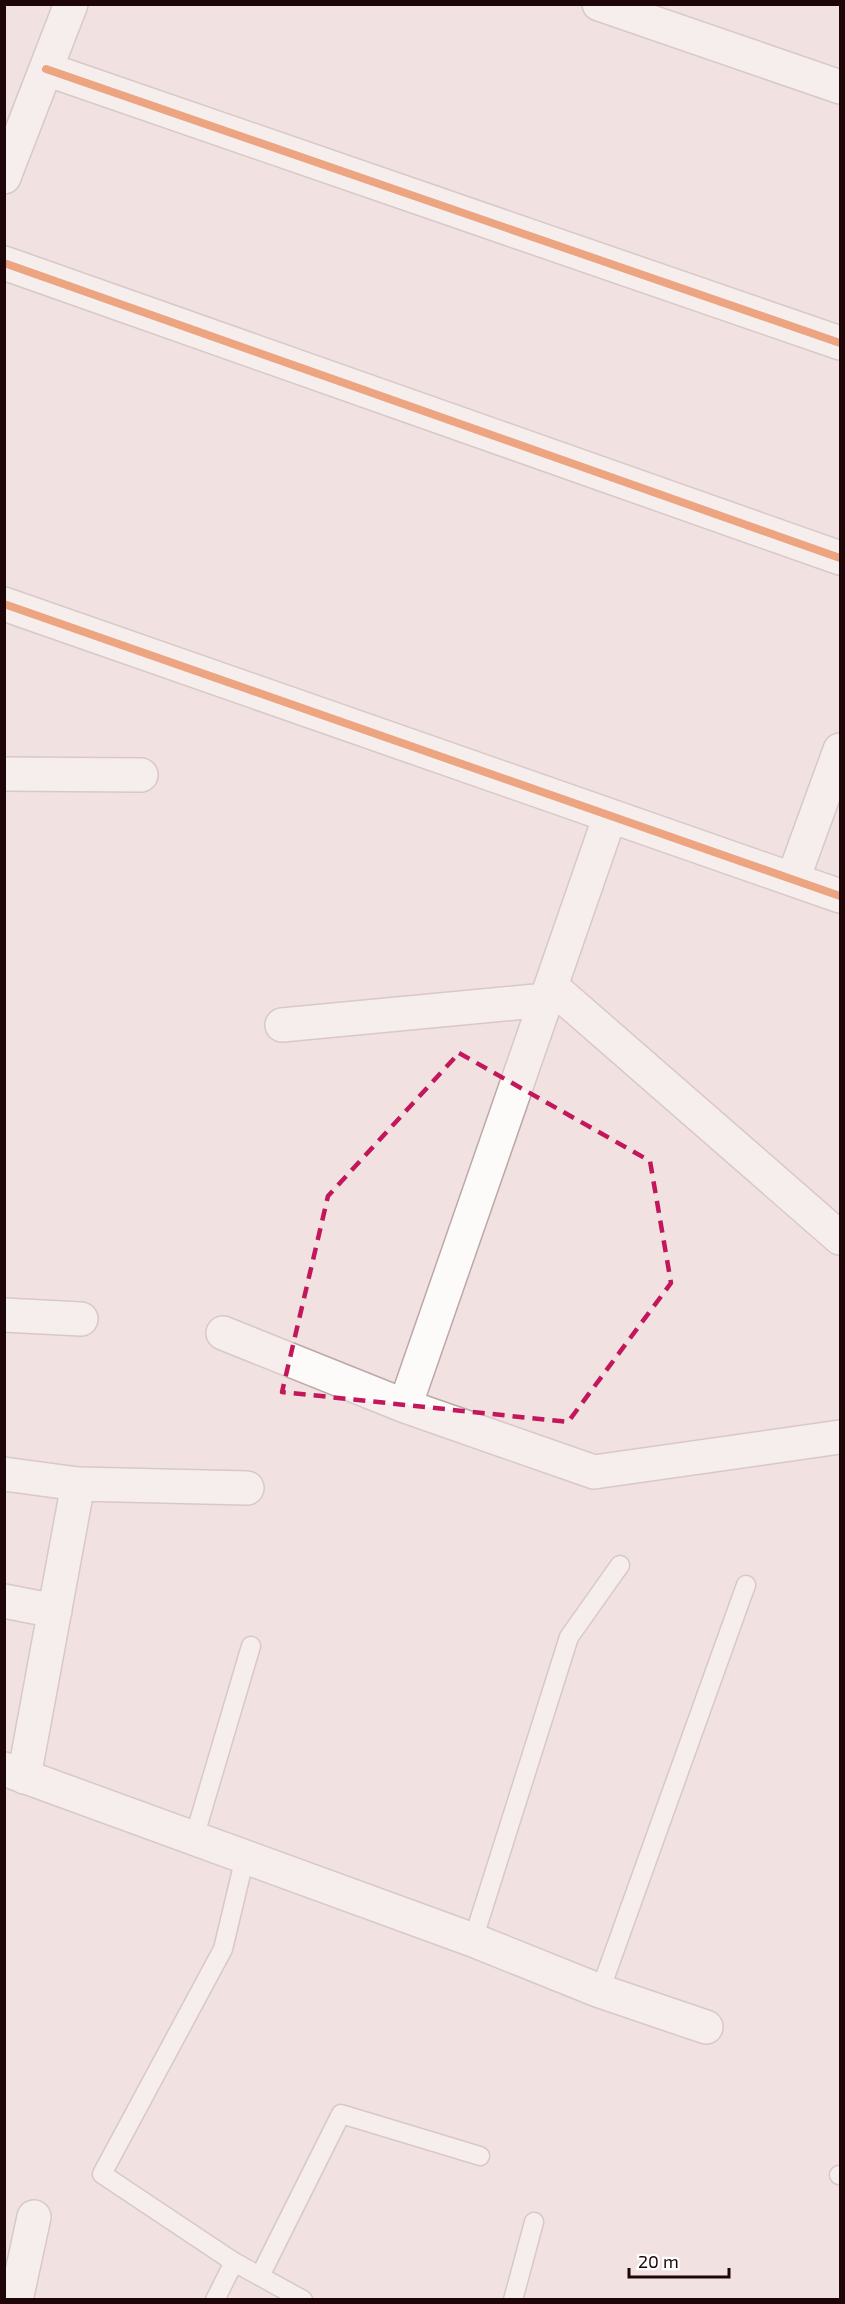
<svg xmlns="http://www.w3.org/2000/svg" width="845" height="2304" font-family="'Exo 2',sans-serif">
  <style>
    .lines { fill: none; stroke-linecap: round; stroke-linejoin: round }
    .service-casing { stroke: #bca8a8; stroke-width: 21 }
    .minor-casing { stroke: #bca8a8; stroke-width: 36 }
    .service { stroke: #fdfafa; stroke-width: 18 }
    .minor { stroke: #fdfafa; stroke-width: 33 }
    .cycleway-casing { stroke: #fff; stroke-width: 11 }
    .cycleway { stroke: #e8590c; stroke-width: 8 }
    .marked { fill: none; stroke: #c2185b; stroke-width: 4.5; stroke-dasharray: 12 8; stroke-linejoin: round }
  </style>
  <rect width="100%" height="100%" fill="#f1e1e1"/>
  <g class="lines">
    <!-- service casing -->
    <g class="service-casing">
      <path id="service" d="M 194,1838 L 251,1646
        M 245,1857 L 223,1949 L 102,2174 L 234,2262 L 303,2300
        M 473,1940 L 569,1637 L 620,1565
        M 600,1991 L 746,1585
        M 839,2175 L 840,2175
        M 260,2276 L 341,2114 L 480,2156
        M 215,2300 L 234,2262
        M 513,2300 L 534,2222"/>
    </g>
    <!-- minor casing -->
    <g class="minor-casing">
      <path id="minor" d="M 599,4 L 840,87
        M 46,69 L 840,343
        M 4,177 L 71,4
        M 4,263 L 840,558
        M 4,604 L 840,896
        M 4,774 L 141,775
        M 793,879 L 840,750
        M 551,986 L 840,1238
        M 282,1025 L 546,1000
        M 4,1315 L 81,1319
        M 223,1333 L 405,1406 L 594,1472 L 840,1437
        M 405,1406 L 610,816
        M 4,1474 L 78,1484 L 247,1488
        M 4,1601 L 55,1611
        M 4,1769 L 473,1940 L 600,1991 L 706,2027
        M 24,1777 L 78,1484
        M 16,2300 L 34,2217"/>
    </g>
    <!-- service -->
    <use href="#service" class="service"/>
    <!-- minor -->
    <use href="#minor" class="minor"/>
    <!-- cycleway casing -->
    <g class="cycleway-casing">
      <path id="cycleway" d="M 46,69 L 840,343
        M 4,263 L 840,558
        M 4,604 L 840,896"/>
    </g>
    <!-- cycleway -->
    <use href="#cycleway" class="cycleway"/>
  </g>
  <!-- marked area -->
  <path d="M0 0H845V2304H0ZM 459,1053 L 650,1161 L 671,1283 L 568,1422 L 282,1392 L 328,1196 Z" fill="#f1e1e1" fill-opacity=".55" fill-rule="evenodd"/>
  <path class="marked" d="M 459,1053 L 650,1161 L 671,1283 L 568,1422 L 282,1392 L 328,1196 Z"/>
  <!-- border -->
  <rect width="845" height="2304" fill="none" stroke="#1e0608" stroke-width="12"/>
  <!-- scale -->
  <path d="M629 2268v9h100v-9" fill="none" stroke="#1e0608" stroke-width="3"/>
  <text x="638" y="2268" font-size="18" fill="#1e0608" stroke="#ffffff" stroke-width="4.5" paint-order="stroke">20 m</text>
</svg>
